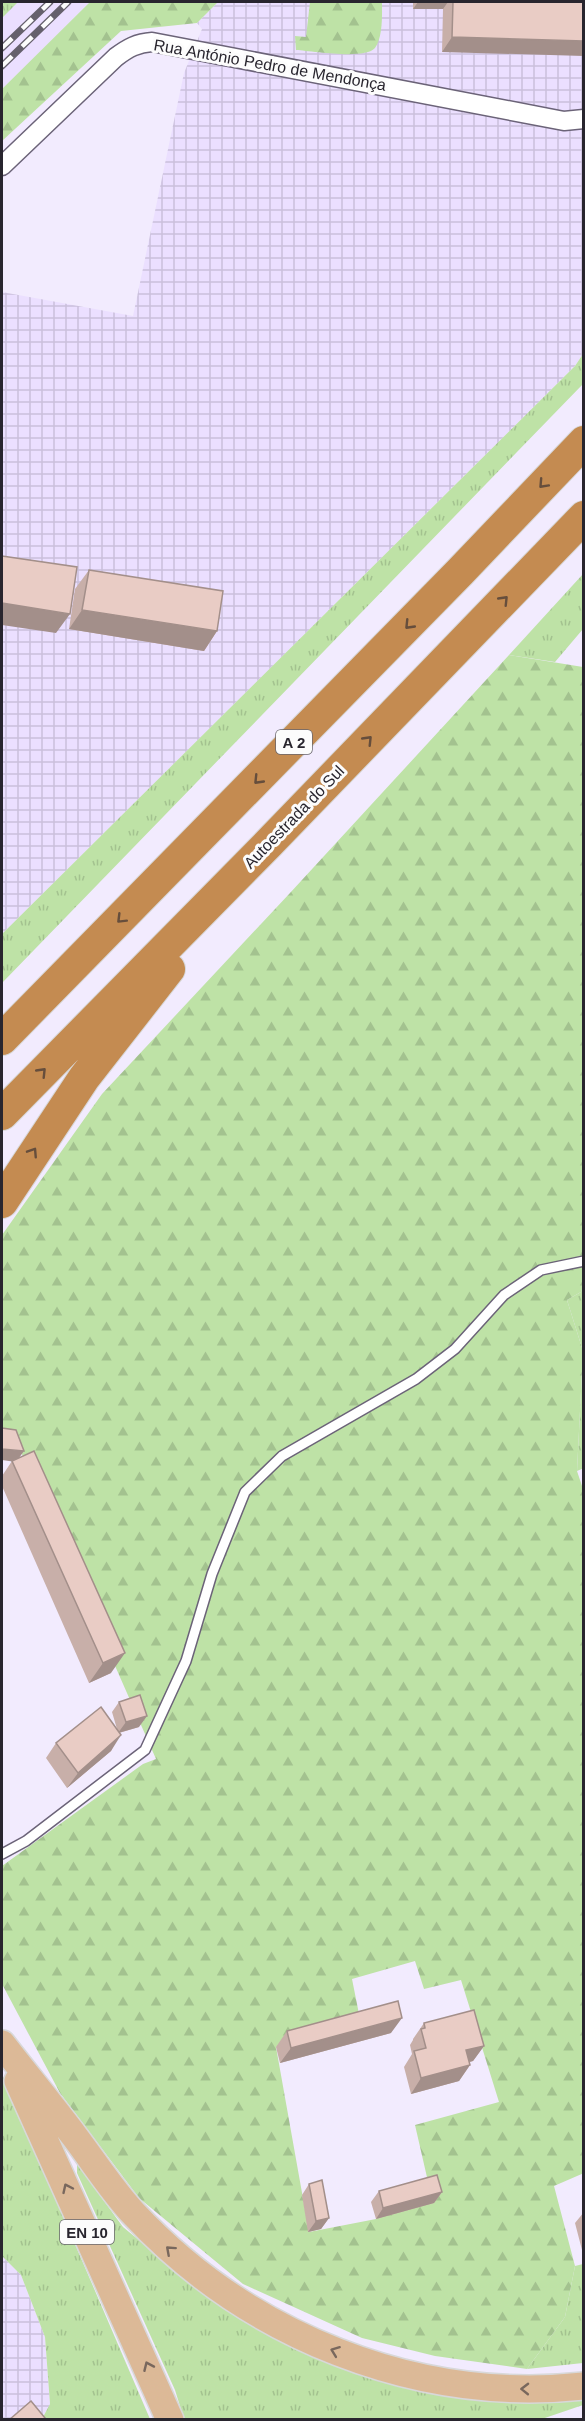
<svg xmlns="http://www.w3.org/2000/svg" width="585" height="2421" font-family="Helvetica,sans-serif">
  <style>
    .industrial { fill: url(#industrial-grid) }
    .built { fill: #ebdfff }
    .grass { fill: url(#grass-tufts) }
    .forest { fill: url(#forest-firs); fill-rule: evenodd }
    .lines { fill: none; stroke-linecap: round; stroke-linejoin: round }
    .service-casing { stroke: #6b6378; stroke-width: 12 }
    .minor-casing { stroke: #6b6378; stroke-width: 21 }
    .primary-casing { stroke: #d8d8d9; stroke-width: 30 }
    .motorway-casing { stroke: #d8d8d9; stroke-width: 34 }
    .service { stroke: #fff; stroke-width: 9 }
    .minor { stroke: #fff; stroke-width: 18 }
    .primary { stroke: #dcb997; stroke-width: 27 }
    .motorway { stroke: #c48b51; stroke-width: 32 }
    .rail-casing { stroke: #65606c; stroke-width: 7 }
    .rail { stroke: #fcfcfc; stroke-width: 4.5; stroke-dasharray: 14; stroke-linecap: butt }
    .wall { fill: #c8afa9 }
    .shaded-wall { fill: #a38f8a }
    .building { fill: #e9ccc5; stroke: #a38f8a; stroke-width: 1.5 }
    .oneway { stroke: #664e3c }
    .oneway2 { stroke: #79685d }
    .labels { text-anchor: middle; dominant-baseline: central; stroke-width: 6; stroke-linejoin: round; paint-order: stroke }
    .shield { fill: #fcfcfc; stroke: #68666c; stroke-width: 1.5 }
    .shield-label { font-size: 15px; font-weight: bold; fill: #28252e }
    .street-label { font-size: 16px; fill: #28252e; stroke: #fcfcfc }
  </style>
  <defs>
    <pattern id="industrial-grid" width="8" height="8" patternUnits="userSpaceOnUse" patternTransform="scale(1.5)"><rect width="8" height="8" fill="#ebdfff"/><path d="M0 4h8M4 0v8" fill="none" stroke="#cabfdb"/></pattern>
    <pattern id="grass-tufts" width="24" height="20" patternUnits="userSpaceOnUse" patternTransform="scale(1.5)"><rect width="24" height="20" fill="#bee2a6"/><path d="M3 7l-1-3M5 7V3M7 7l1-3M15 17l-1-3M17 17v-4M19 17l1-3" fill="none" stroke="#a3c28f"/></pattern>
    <pattern id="forest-firs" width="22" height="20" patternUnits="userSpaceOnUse" patternTransform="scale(1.5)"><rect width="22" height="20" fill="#bee2a6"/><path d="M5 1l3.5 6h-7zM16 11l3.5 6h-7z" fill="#a3c28f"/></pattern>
  </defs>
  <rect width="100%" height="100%" fill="#f2ebfe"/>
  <!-- industrial -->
  <path class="industrial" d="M 218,2 L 583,2 L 583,354 L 575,366 L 2,934 L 2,292 L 133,316 L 184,73 L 202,29 L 197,23 Z
    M 2,2256 L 21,2275 L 45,2337 L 50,2404 L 42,2419 L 2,2419 Z"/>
  <!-- built -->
  <path class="built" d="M 16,2 L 90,2 L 2,89 L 2,15 Z"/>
  <!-- grass -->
  <path class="grass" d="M 2,2 L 18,2 L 2,18 Z
    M 583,354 L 583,384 L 2,983 L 2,934 L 575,366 Z
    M 583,574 L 583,629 L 555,662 L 509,655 Z
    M 583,1285 L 584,1468 L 577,1471 L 583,1351 L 567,1300 L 581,1292 Z
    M 2,2074 L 150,2419 L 42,2419 L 50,2404 L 45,2337 L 21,2275 L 2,2256 Z
    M 77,2164 L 123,2227 L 169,2265 L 300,2348 L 583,2393 L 583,2405 L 539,2420 L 184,2419 L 175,2390 L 77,2173 Z
    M 583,2264 L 583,2363 L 527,2369 L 565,2317 L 575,2266 Z"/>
  <!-- forest -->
  <path class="forest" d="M 90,2 L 218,2 L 197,23 L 121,31 L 2,141 L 2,89 Z
    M 310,2 L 382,2 C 382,15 383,37 375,48 C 365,60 312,51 296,50 L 295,36 L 306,37 Z
    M 509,655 L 583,667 L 584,1285 L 581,1292 L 567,1300 L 583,1351 L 577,1471 L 584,1492 L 584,2173 L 554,2186 L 575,2266 L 565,2317 L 527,2369 L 435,2356 L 362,2338 L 243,2284 L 139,2198 L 60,2093 L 2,1984 L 2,1866 L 143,1764 L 156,1759 L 14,1436 L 2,1434 L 2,1235 L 102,1094 L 290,893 ZM 415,1961 L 424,1989 L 461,1980 L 499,2102 L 415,2125 L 429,2186 L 376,2219 L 309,2232 L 276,2047 L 361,2024 L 352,1979 Z"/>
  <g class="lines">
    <!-- service casing -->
    <g class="service-casing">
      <path id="service" d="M 2,1854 L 26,1841 L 145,1750 L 186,1661 L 212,1574 L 245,1492 L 282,1456 L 416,1379 L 455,1349 L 504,1295 L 541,1270 L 584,1261"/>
    </g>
    <!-- minor casing -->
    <g class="minor-casing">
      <path id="minor" d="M 2,166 L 116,57 C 128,48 137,43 152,42 L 564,121 L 584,119"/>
    </g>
    <!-- primary casing -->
    <g class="primary-casing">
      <path id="primary" d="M 2,2044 C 26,2075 51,2105 75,2137 C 94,2162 111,2189 133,2213 C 247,2335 415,2404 584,2386
        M 18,2081 L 170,2420"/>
    </g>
    <!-- motorway casing -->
    <g class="motorway-casing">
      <path id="motorway" d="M 2,1039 L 460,572 L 584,442
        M 2,1114 L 269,843 L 584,517
        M 2,1202 L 84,1078 L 169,969"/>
    </g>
    <!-- service -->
    <use href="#service" class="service"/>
    <!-- minor -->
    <use href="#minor" class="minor"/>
    <!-- primary -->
    <use href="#primary" class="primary"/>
    <!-- motorway -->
    <use href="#motorway" class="motorway"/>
    <!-- rail casing -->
    <g class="rail-casing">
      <path id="rail" d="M 2,48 L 50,2
        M 2,66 L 68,2"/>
    </g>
    <!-- rail -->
    <use href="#rail" class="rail"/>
  </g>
  <!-- wall -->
  <path class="wall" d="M 413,2 L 584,2 L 442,52 L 443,9 L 413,9 Z
    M 89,570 L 217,631 L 204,651 L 69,629 L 75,589 Z
    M 19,1457 L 111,1673 L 89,1683 L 2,1486 L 2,1476 L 12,1461 Z
    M 119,1702 L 139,1727 L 119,1733 L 111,1751 L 67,1788 L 46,1758 L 56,1743 L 117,1729 L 112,1712 Z
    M 424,2023 L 484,2046 L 473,2061 L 469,2062 L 470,2065 L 459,2081 L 411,2094 L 404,2067 L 412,2054 L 410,2045 L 413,2040 L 413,2039 Z
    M 287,2031 L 391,2033 L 280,2063 L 276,2047 Z
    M 309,2184 L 329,2218 L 321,2229 L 308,2232 L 302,2195 Z
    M 379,2191 L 442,2192 L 434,2203 L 376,2219 L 371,2202 Z
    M 584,2212 L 584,2249 L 582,2250 L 575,2223 Z"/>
  <!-- shaded-wall -->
  <path class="shaded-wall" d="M 418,2 L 448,2 L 443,9 L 413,9 Z
    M 452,37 L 584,41 L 584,56 L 442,52 Z
    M 2,603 L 70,614 L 56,633 L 2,625 Z
    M 82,610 L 217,631 L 204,651 L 69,629 Z
    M 2,1449 L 24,1451 L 16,1462 L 2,1460 Z
    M 125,1653 L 111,1673 L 89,1683 L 103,1663 Z
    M 147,1716 L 139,1727 L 118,1733 L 126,1722 Z
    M 121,1735 L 111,1751 L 67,1788 L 78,1773 Z
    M 402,2018 L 391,2033 L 280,2063 L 291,2048 Z
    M 484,2046 L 473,2061 L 455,2066 L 466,2050 Z
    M 470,2065 L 459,2081 L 411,2094 L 421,2078 Z
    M 442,2192 L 434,2203 L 376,2219 L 383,2208 Z
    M 329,2218 L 321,2229 L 308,2232 L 316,2221 Z"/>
  <!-- building -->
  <path class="building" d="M 453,2 L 584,2 L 584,41 L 452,37 Z
    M 2,556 L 77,567 L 70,614 L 2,603 Z
    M 89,570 L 223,591 L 217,631 L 82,610 Z
    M 2,1428 L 16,1430 L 24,1451 L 2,1449 Z
    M 34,1451 L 125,1653 L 103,1663 L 12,1461 Z
    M 140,1695 L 147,1716 L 126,1722 L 119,1702 Z
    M 101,1707 L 121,1735 L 78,1773 L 56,1743 Z
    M 398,2001 L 402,2018 L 291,2048 L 287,2031 Z
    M 474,2010 L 484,2046 L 466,2050 L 470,2065 L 421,2078 L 414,2051 L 426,2048 L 421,2029 L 425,2028 L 424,2023 Z
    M 437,2175 L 442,2192 L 383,2208 L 379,2191 Z
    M 322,2180 L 329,2218 L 316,2221 L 309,2184 Z
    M 31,2401 L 45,2418 L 43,2420 L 9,2420 Z"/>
  <!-- one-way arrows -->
  <defs><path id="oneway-chevron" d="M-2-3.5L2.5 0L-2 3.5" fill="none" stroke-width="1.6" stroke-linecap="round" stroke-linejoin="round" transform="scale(1.5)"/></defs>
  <g class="oneway">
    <use href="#oneway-chevron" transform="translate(543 484) rotate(133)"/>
    <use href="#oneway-chevron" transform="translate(504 600) rotate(-46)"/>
    <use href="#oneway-chevron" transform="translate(409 625) rotate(134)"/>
    <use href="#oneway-chevron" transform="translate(368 740) rotate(-46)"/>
    <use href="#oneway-chevron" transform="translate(258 780) rotate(134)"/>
    <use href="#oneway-chevron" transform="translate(121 919) rotate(135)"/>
    <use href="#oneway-chevron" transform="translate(42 1072) rotate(-46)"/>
    <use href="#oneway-chevron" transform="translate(33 1152) rotate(-57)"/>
  </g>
  <g class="oneway2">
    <use href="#oneway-chevron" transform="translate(67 2188) rotate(-115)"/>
    <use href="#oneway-chevron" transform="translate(170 2250) rotate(-138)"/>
    <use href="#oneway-chevron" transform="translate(335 2351) rotate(-159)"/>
    <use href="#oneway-chevron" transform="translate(148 2366) rotate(-114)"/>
    <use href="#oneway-chevron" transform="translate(525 2389) rotate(-179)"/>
  </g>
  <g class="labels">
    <!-- shield labels -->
    <g class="shield">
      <rect x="276" y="730" width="36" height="24" rx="4.5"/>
      <rect x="60" y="2220" width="54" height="24" rx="4.5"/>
    </g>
    <g class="shield-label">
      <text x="294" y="742">A 2</text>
      <text x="87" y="2232">EN 10</text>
    </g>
    <!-- street labels -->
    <g class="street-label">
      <text transform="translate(270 65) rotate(10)">Rua António Pedro de Mendonça</text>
      <text transform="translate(294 817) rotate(-46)">Autoestrada do Sul</text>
    </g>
  </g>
  <!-- border -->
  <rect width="585" height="2421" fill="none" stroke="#28252e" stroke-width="6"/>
</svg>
